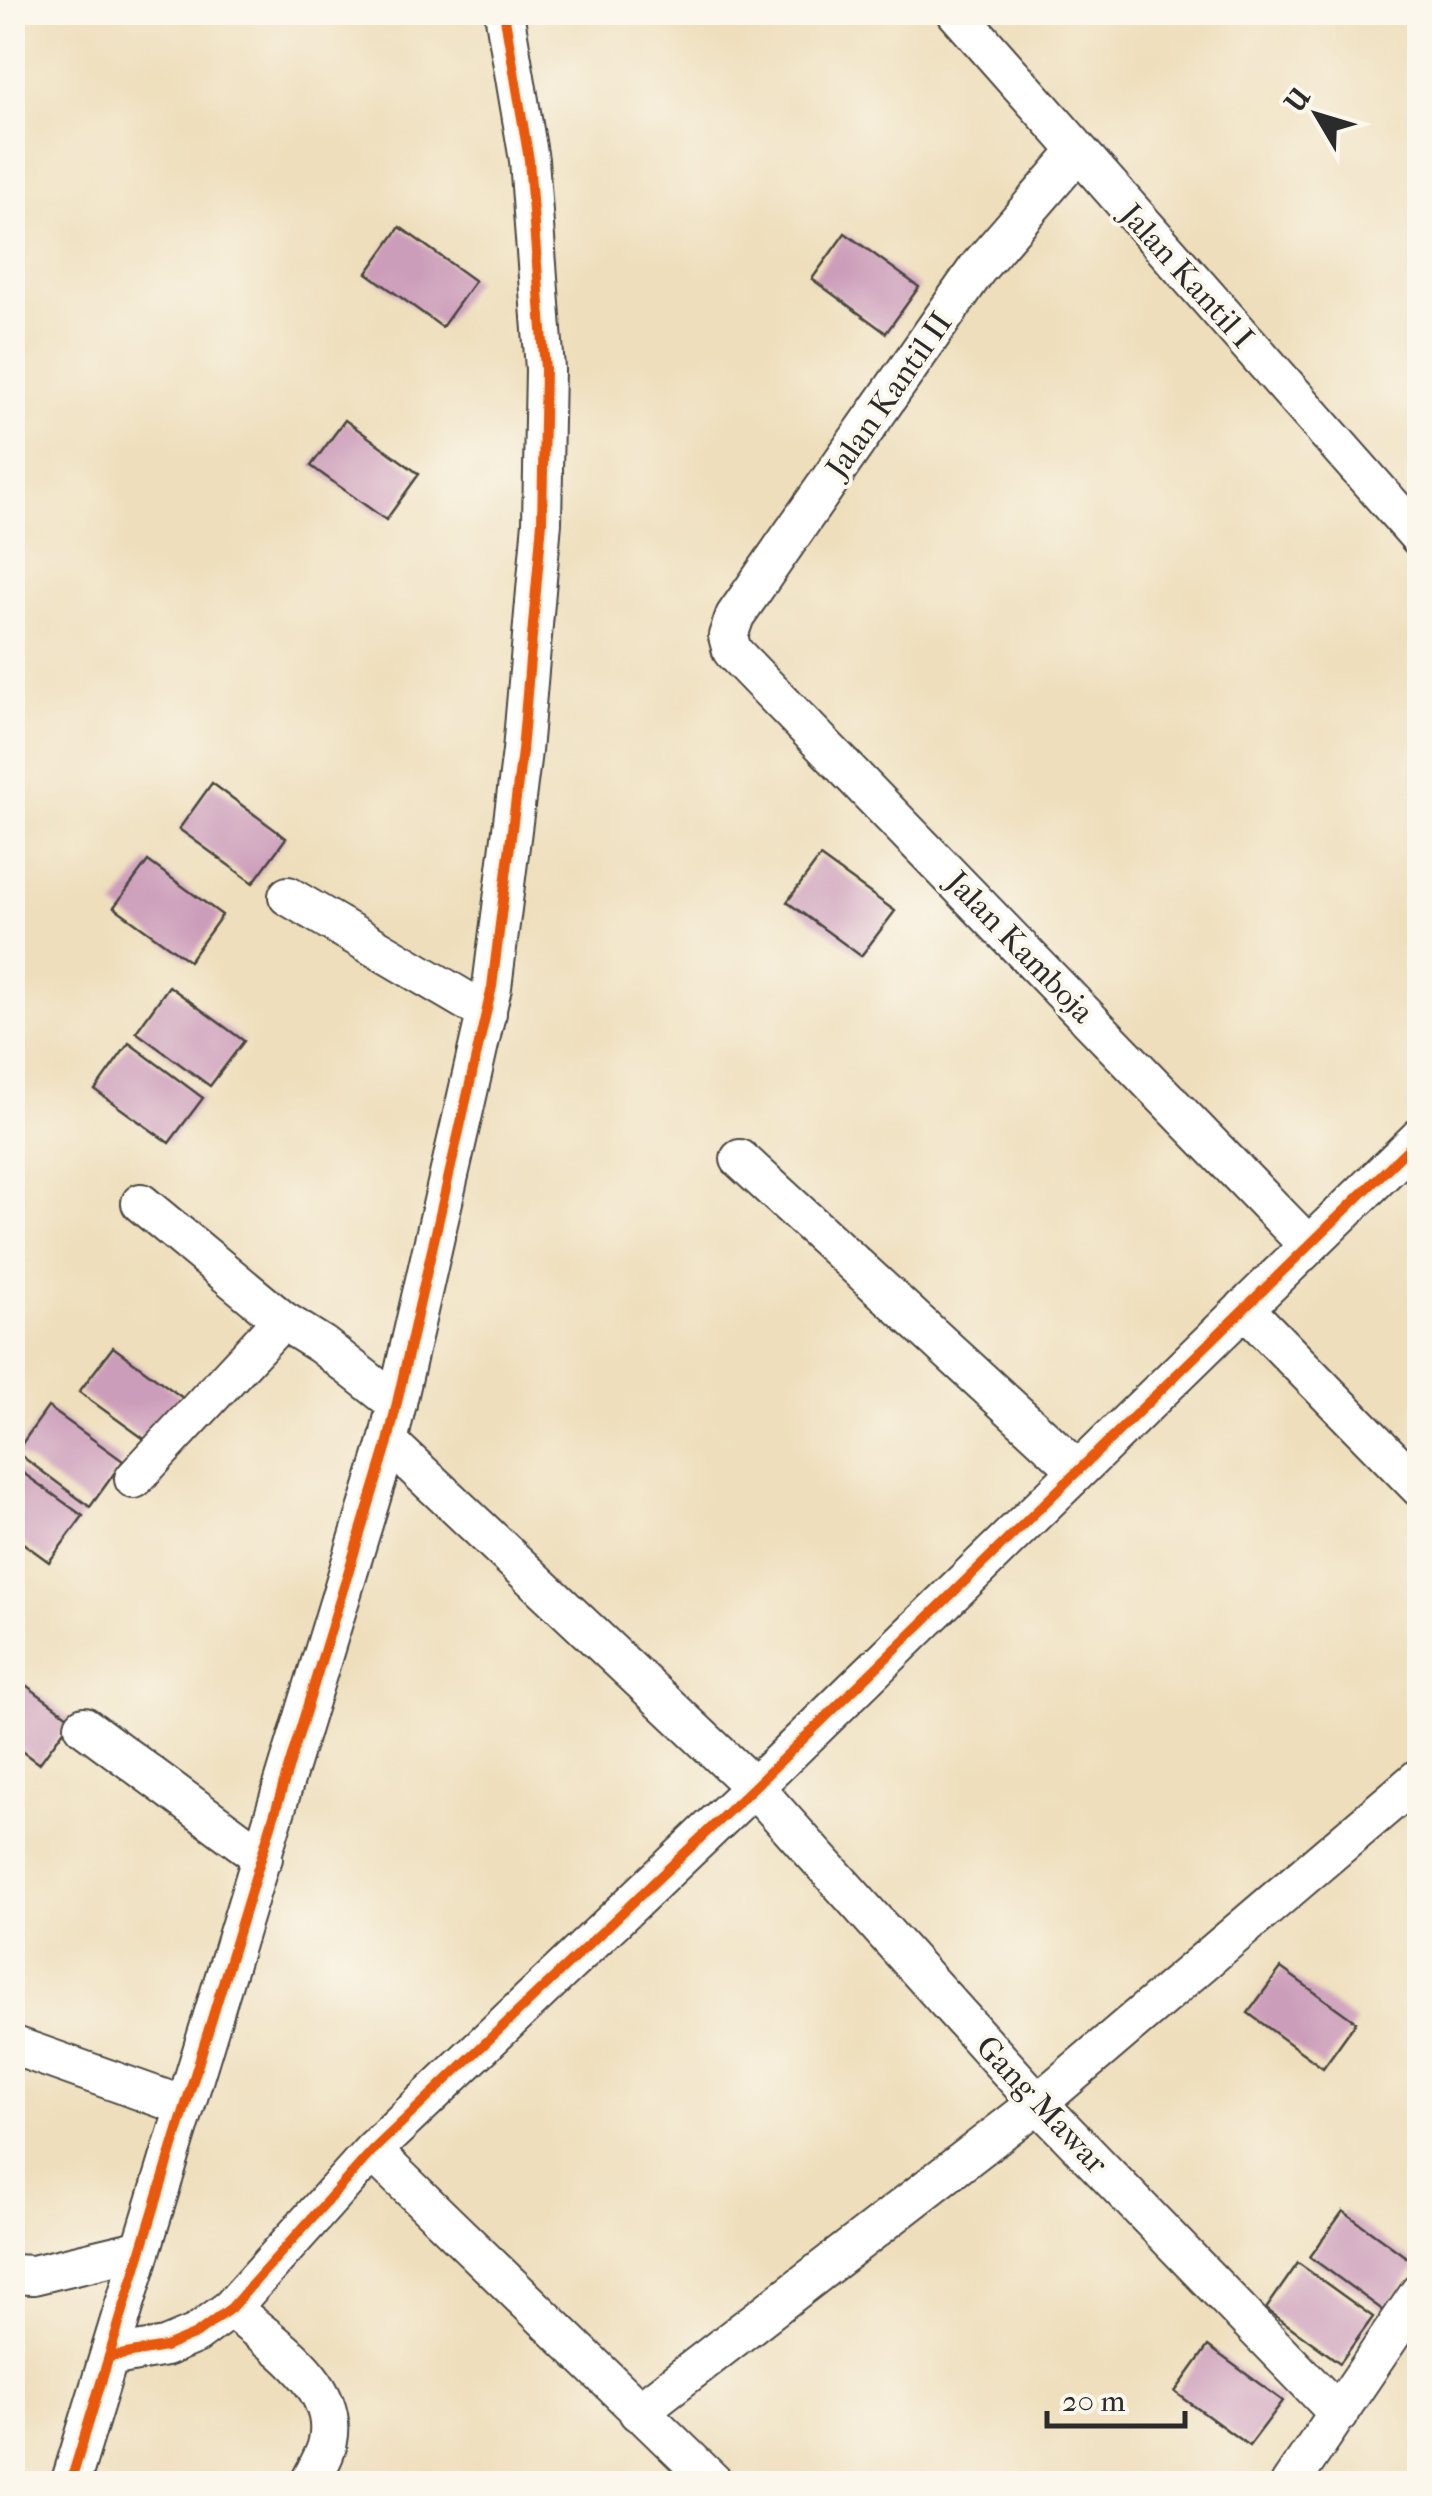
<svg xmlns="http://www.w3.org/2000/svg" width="1432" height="2496" font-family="'IM FELL French Canon',serif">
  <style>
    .building { fill: #cc9dba }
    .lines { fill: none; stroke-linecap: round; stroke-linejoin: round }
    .street-casing { stroke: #484641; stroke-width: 42 }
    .street { stroke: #fff; stroke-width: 38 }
    .cycleway-casing { stroke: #fbf7ec; stroke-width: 16 }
    .cycleway { stroke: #e8590c; stroke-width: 10 }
    .labels { text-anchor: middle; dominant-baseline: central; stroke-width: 8; stroke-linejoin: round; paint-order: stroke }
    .street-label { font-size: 32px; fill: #2b2b2b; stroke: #fbf7ec }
  </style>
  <rect width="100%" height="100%" fill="#fbf7ec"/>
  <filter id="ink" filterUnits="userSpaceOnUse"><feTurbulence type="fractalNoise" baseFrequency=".01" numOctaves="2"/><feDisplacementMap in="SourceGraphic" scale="20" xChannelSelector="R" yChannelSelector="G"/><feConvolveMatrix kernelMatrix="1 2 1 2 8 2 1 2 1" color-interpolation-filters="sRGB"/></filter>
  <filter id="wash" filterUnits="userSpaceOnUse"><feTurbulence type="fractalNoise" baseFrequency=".0048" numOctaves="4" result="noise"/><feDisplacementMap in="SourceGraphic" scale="40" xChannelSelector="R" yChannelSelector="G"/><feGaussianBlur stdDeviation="2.25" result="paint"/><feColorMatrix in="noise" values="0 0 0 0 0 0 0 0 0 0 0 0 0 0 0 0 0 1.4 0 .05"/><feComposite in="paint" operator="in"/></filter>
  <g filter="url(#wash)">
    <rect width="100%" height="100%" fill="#eedebb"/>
    <g id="blocks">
      <!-- building -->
      <path class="building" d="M 400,227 L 475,281 L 442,327 L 367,273 Z
        M 845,233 L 919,287 L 886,333 L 812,279 Z
        M 345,420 L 419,474 L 386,520 L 311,466 Z
        M 212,783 L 286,838 L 253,883 L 179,829 Z
        M 820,857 L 895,911 L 861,956 L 787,902 Z
        M 148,861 L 222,915 L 189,961 L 114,907 Z
        M 169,986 L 244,1041 L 210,1086 L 136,1032 Z
        M 129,1043 L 203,1098 L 169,1143 L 95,1090 Z
        M 113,1347 L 187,1401 L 154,1446 L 79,1392 Z
        M 48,1407 L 123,1461 L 90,1507 L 16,1452 Z
        M 12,1465 L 83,1516 L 49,1562 L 12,1535 Z
        M 12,1675 L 72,1719 L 39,1764 L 12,1744 Z
        M 1281,1968 L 1356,2022 L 1323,2068 L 1248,2013 Z
        M 1343,2211 L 1417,2265 L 1384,2311 L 1310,2257 Z
        M 1298,2263 L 1373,2317 L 1340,2363 L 1266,2309 Z
        M 1208,2346 L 1283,2401 L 1249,2446 L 1175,2392 Z"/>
    </g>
  </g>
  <g filter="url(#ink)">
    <use href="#blocks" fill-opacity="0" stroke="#484641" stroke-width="2.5"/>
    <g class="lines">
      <!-- street casing -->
      <g class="street-casing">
        <path id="street" d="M 956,12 L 1420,538
          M 1077,153 L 977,269 L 735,616 L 728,636 L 732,651 L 1306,1243
          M 288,896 L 487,1013
          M 740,1159 L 1076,1468
          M 141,1203 L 282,1320 L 322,1345 L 397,1404
          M 1244,1308 L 1420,1488
          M 388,1442 L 754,1787 L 1038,2103 L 1339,2414
          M 134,1479 L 282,1320
          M 84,1726 L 263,1858
          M 12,2045 L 184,2106
          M 372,2151 L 715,2484
          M 12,2274 L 33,2275 L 138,2250
          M 231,2308 C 268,2341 340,2383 328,2441 C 326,2455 315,2471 309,2484
          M 109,2357 L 165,2347 L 196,2334 L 231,2308 L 372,2151 L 754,1787 L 1420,1137
          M 638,2412 L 1038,2103 L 1420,1777
          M 70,2484 L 388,1442 L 492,987 L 522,751 L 542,522 L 545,369 L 529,160 L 504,12
          M 1290,2484 L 1420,2292"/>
      </g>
      <!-- street -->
      <use href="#street" class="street"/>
      <!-- cycleway casing -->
      <g class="cycleway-casing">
        <path id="cycleway" d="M 109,2357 L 165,2347 L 196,2334 L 231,2308 L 372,2151 L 754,1787 L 1420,1137
          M 70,2484 L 388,1442 L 492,987 L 522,751 L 542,522 L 545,369 L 529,160 L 504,12"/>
      </g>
      <!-- cycleway -->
      <use href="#cycleway" class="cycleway"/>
    </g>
  </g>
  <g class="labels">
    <!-- street labels -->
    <g class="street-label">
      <text transform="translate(1187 276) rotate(48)">Jalan Kantil I</text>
      <text transform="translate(889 395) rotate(-55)">Jalan Kantil II</text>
      <text transform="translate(1020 947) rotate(46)">Jalan Kamboja</text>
      <text transform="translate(1042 2105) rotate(47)">Gang Mawar</text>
    </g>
  </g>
  <!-- margin -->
  <rect width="1432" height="2496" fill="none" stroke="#fbf7ec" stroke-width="50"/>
  <!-- north arrow -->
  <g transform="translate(1317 115) rotate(308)" stroke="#fbf7ec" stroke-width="8" paint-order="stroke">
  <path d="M0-8L18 38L0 25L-18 38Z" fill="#2b2b2b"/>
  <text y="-15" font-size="28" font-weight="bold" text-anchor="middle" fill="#2b2b2b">U</text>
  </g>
  <!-- scale -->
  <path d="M1047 2411v15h138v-15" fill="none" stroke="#2b2b2b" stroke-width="5"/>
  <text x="1062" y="2411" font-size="30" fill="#2b2b2b" stroke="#fbf7ec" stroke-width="8" paint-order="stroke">20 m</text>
</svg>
